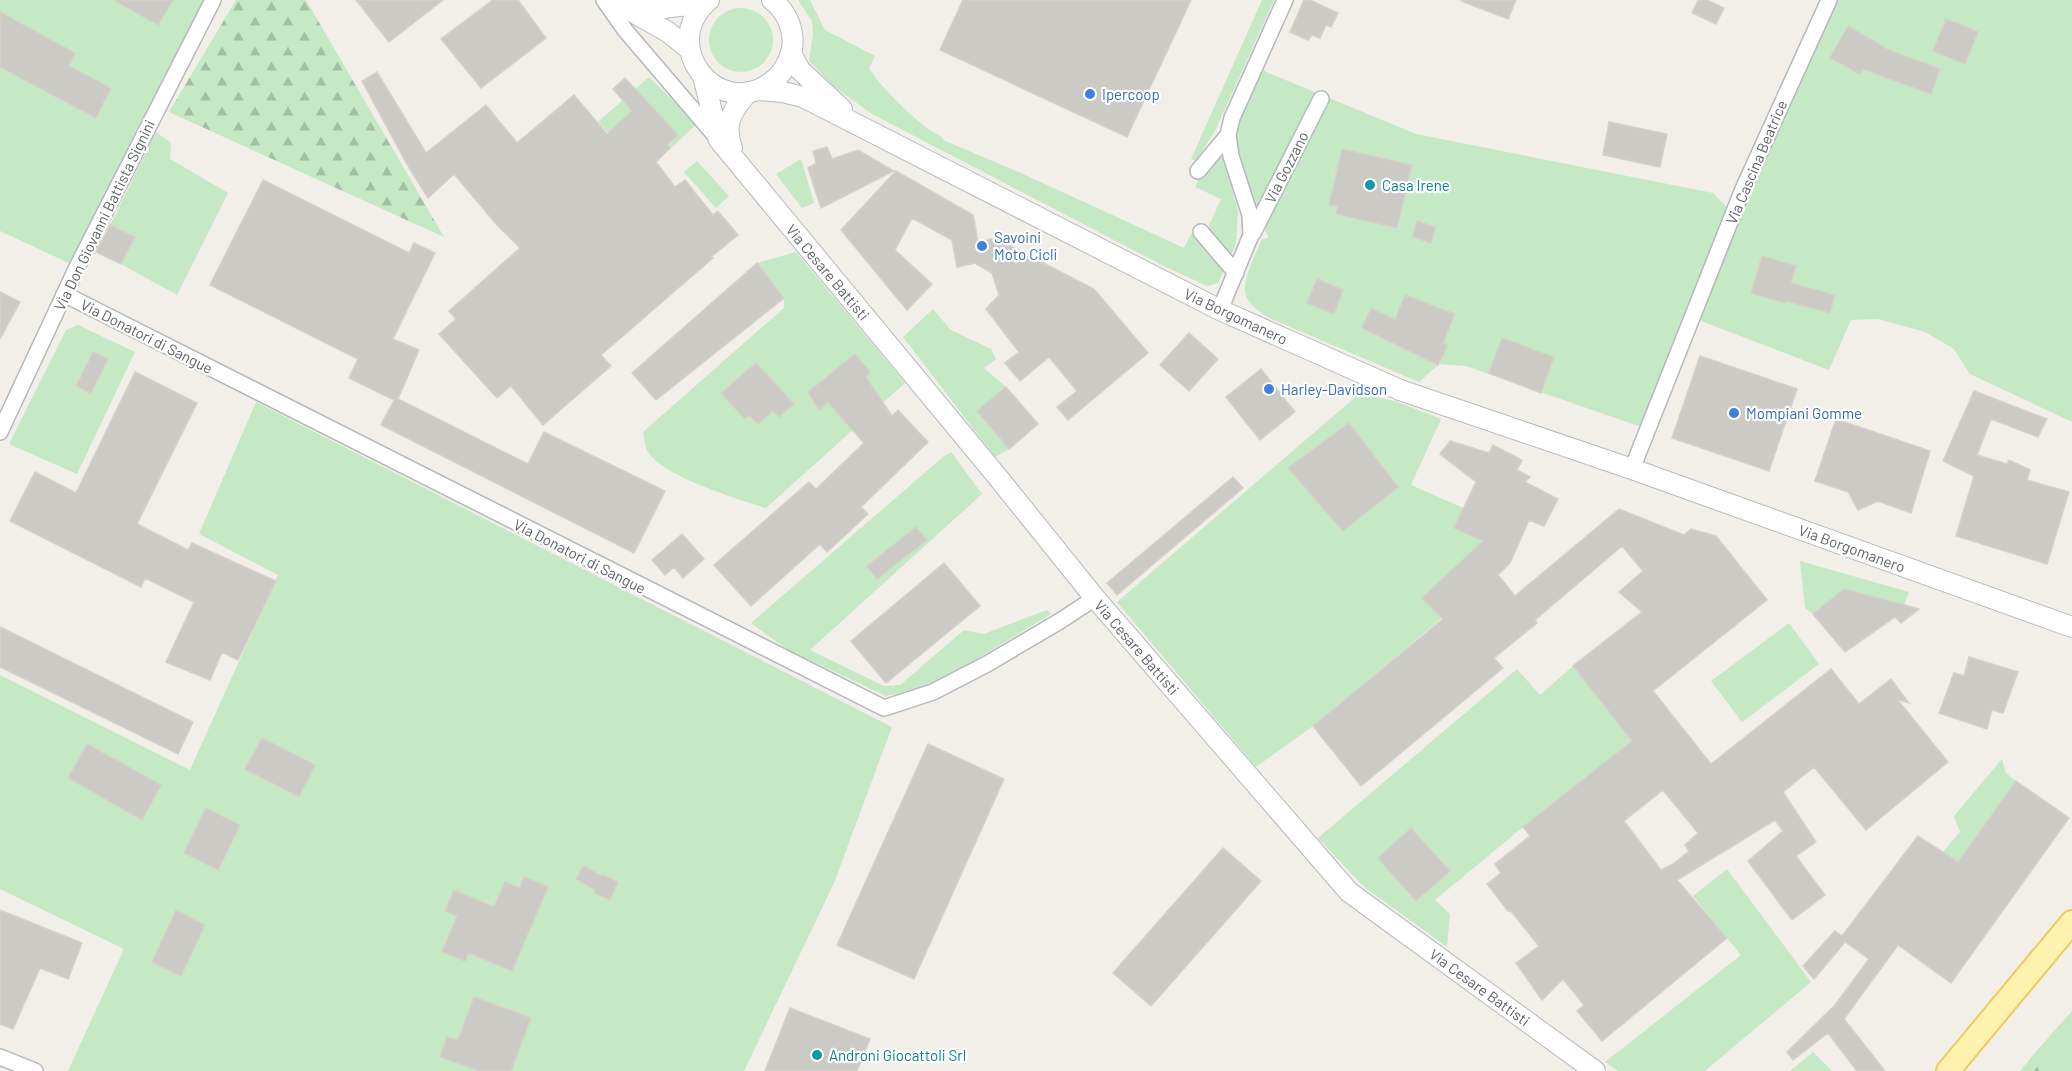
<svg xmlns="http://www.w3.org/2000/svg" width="2072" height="1071" font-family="Barlow,sans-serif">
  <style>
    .green { fill: #c5e8c5 }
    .forest { fill: url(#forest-firs) }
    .building { fill: #cccac5; stroke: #d6d1c6; stroke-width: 1.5; fill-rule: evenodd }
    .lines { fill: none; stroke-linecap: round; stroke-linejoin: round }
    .street-casing { stroke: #b5b8bc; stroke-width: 18 }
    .secondary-casing { stroke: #b6babf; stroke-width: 22 }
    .primary-casing { stroke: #f2c960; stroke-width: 26 }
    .street { stroke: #fff; stroke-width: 15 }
    .secondary { stroke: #fff; stroke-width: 20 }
    .primary { stroke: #fff2af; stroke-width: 22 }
    .shop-dot { fill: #3f7fe0; stroke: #fff; stroke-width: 2 }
    .culture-dot { fill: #0f9aa8; stroke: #fff; stroke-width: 2 }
    .labels { text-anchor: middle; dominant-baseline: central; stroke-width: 4.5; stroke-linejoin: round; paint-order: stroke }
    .shop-label { font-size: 15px; fill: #366cbe; stroke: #fff; text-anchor: start }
    .street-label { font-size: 15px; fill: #5f6368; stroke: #fff }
    .culture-label { font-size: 15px; fill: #0d838f; stroke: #fff; text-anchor: start }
  </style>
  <defs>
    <pattern id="forest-firs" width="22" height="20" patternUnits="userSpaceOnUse" patternTransform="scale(1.5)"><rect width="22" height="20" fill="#c5e8c5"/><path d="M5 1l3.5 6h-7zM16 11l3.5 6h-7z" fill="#a3c0a4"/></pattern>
  </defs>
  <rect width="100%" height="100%" fill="#f1efe8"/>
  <!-- green -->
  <path class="green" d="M 0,0 L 206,0 L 71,264 L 0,231 Z
    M 798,0 L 810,0 L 825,30 L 875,56 L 869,68 C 881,88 920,127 942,137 L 943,140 L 1021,173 L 1184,248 L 1191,234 L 1203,239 L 1221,199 L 1195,187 L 1202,171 L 1221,150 L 1238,211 L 1236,244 L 1218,283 L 1207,286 L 1164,266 L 872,114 L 833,86 L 809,61 L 813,35 L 812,21 Z
    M 1262,0 L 1274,0 L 1215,131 L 1196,161 L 1191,159 Z
    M 1835,0 L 2072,0 L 2072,422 L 1970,374 L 1954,349 L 1925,332 L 1878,319 L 1851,320 L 1829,370 L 1696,319 Z
    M709 40a32 32 0 1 1 64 0a32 32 0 1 1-64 0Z
    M 1259,69 L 1416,134 L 1713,193 L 1731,211 L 1644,428 L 1466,366 L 1439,364 L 1419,382 L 1267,317 C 1259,311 1250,305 1246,296 C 1241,282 1256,253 1262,239 L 1269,238 L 1253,208 L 1236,148 L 1235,129 Z
    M 649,77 L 697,124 L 645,172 L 598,122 Z
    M 156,132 L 171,143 L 170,159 L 228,193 L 177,295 L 121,264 L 134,237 L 110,225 Z
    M 801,159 L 814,203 L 802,208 L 776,174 Z
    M 697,161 L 729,196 L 716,208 L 684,172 Z
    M 796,252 L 905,383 L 766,508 C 740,500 658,475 647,450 C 645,445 644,438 643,432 L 784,308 L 784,297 L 757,263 Z
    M 933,309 L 951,330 L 991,349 L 996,359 L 984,368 L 1006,387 L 977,412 L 1009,449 L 995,457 L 903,337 Z
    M 78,325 L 135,352 L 77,474 L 9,444 L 66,330 Z
    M 1359,394 L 1395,401 L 1441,419 L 1411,485 L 1463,508 L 1454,528 L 1483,541 L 1422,598 L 1442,618 L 1313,726 L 1256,767 L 1117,602 Z
    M 256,402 L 892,727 L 834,883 L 744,1071 L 68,1071 L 124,949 L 0,889 L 0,675 L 190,770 L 278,575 L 199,534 Z
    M 951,452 L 982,494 L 810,650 L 884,686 L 900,685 L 964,630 L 984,634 L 1047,610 L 1051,614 L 962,668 L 922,689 L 886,696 L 803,657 L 800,659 L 751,623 L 943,457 Z
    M 1800,561 L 1909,592 L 1903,608 L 1889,601 L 1844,589 L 1813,614 L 1805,608 Z
    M 1789,623 L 1819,664 L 1742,722 L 1711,681 Z
    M 1573,666 L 1632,741 L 1523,827 L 1435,900 L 1450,914 L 1447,947 L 1363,886 L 1318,838 L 1517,669 L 1540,695 Z
    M 2002,759 L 2006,773 L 2016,781 L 1958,863 L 1943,852 L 1960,832 L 1954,816 Z
    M 1727,869 L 1811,982 L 1705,1071 L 1618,1071 L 1605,1062 L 1741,955 L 1693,896 Z
    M 2072,1011 L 2072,1071 L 2045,1071 L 2033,1055 Z
    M 1813,1052 L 1832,1071 L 1790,1071 Z"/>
  <!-- forest -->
  <path class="forest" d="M 236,0 L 306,0 L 444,237 L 169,112 Z
    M 2033,1055 L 2045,1071 L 2020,1071 Z"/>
  <!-- building -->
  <path class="building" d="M 114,0 L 173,0 L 158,25 Z
    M 356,0 L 443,0 L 389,42 Z
    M 493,0 L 518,0 L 546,38 L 481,88 L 441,39 Z
    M 963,0 L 1191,0 L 1127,137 L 940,50 Z
    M 1304,0 L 1310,0 L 1338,13 L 1331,27 L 1326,25 L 1320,38 L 1312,35 L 1308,40 L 1290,32 Z
    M 1461,0 L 1516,0 L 1508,19 L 1461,1 Z
    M 1698,0 L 1707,0 L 1724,8 L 1716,24 L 1692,13 Z
    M 0,12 L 75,53 L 69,66 L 111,88 L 96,118 L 0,67 Z
    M 1946,19 L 1978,32 L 1965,64 L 1933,51 Z
    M 1848,26 L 1889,50 L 1940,69 L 1931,94 L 1863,69 L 1860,74 L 1830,58 Z
    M 377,72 L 426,153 L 486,105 L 517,143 L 574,95 L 607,134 L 632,111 L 613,89 L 625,78 L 678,135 L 667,145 L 670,148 L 656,162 L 675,187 L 685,180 L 713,215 L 718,211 L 738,235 L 711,257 L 713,258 L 601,355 L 611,366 L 543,425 L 511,386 L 497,398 L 439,334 L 456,319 L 449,311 L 520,248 L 496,224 L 454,174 L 428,198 L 408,166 L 362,81 Z
    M 1609,122 L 1667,134 L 1660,167 L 1603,155 Z
    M 827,147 L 832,159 L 858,150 L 894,171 L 821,208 L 808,168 L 816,163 L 813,151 Z
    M 1342,149 L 1412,165 L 1397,228 L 1336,214 L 1338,206 L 1329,205 Z
    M 896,171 L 973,215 L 978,242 L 995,238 L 1094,289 L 1148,353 L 1068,420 L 1057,407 L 1077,391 L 1049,357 L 1020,381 L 1005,363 L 1019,352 L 986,309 L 999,295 L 992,273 L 975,263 L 957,267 L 952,240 L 912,218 L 895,250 L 932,284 L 907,310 L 841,230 Z
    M 263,180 L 409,253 L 414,243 L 435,253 L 393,339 L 419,350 L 398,399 L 528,464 L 544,432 L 665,491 L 634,553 L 381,425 L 394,400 L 349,378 L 358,359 L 210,285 Z
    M 1417,221 L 1436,227 L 1431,243 L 1412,237 Z
    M 110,225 L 135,237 L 121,264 L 96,252 Z
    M 1762,256 L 1796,266 L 1791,283 L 1835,295 L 1830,313 L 1786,301 L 1785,303 L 1751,293 Z
    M 757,263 L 784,298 L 656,400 L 632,373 Z
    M 1317,279 L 1343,290 L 1334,314 L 1307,303 Z
    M 0,292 L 20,302 L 0,339 Z
    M 1405,295 L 1455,314 L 1443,343 L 1448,345 L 1438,365 L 1362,328 L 1371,308 L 1395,320 Z
    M 1189,333 L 1218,359 L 1189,391 L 1160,365 Z
    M 1502,338 L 1554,357 L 1541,393 L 1489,373 Z
    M 93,352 L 108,359 L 91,393 L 76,386 Z
    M 855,354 L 870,372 L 866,377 L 892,416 L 898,410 L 928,442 L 861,507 L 868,514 L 827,552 L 820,544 L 751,606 L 714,565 L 809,482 L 816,489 L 864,443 L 828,402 L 819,410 L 808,392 Z
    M 1700,356 L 1797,389 L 1769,471 L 1672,438 Z
    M 756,363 L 794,404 L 779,417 L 773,411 L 758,424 L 749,415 L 745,419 L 721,393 Z
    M 1261,369 L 1295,412 L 1260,440 L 1226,397 Z
    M 135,372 L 197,403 L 137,524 L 188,550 L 192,543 L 276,581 L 238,660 L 222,652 L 210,680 L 166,662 L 194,602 L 145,578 L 141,587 L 10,521 L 35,472 L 76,493 Z
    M 1006,387 L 1038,424 L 1009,449 L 977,411 Z
    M 1974,391 L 2047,419 L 2038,437 L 1991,419 L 1977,455 L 2007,464 L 2009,460 L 2030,470 L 2027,480 L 2069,492 L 2047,564 L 1956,536 L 1974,476 L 1943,461 Z
    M 1836,419 L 1930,451 L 1911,513 L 1878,501 L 1858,510 L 1848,492 L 1815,481 Z
    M 1349,423 L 1398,487 L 1343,531 L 1288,468 Z
    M 1450,441 L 1489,453 L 1493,445 L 1522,460 L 1517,470 L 1530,477 L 1525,482 L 1558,499 L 1544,526 L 1529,520 L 1510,563 L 1498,575 L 1515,596 L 1619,509 L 1684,535 L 1691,529 L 1716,536 L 1767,600 L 1653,691 L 1711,764 L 1831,669 L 1859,704 L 1891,679 L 1909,703 L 1897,699 L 1948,762 L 1866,830 L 1814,767 L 1783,792 L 1816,842 L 1796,856 L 1825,895 L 1792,920 L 1748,861 L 1783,831 L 1775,820 L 1677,880 L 1727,938 L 1602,1041 L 1577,1011 L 1584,1005 L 1563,979 L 1542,1000 L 1516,963 L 1539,946 L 1510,910 L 1508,911 L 1487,884 L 1501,873 L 1495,864 L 1530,836 L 1523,827 L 1632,741 L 1573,666 L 1642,612 L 1619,592 L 1643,571 L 1622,546 L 1535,620 L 1537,623 L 1494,658 L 1503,668 L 1361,786 L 1313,726 L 1443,619 L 1422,598 L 1483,541 L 1454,528 L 1476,482 L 1440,454 ZM 1663,790 L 1698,833 L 1685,845 L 1689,851 L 1673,864 L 1661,870 L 1624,821 Z
    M 1233,477 L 1243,488 L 1117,595 L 1107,583 Z
    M 916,527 L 927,540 L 877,579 L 867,566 Z
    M 682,534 L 704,559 L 683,578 L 674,567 L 665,575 L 652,560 Z
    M 944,563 L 980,606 L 886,683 L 851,641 Z
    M 1844,589 L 1898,603 L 1919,609 L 1901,623 L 1895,617 L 1845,652 L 1813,614 Z
    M 0,627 L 193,722 L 178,754 L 0,667 Z
    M 1969,657 L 2018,672 L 2003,713 L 1992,710 L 1987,729 L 1939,713 L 1954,673 L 1964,676 Z
    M 262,738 L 315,765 L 299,797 L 245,769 Z
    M 87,744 L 161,785 L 142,820 L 68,778 Z
    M 928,744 L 1004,779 L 914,979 L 837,945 Z
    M 2016,781 L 2069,818 L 1951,983 L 1898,945 L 1844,1019 L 1885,1071 L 1857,1071 L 1828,1033 L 1793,1060 L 1787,1052 L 1835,1005 L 1869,959 L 1845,942 L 1814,979 L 1803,966 L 1835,931 L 1842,936 L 1918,836 L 1958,862 Z
    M 206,808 L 240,825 L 218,870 L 184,853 Z
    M 1411,828 L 1450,871 L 1416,901 L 1378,858 Z
    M 1223,848 L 1261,881 L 1151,1006 L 1113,973 Z
    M 583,866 L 602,876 L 603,875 L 618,882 L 610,900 L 594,893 L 596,890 L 576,879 Z
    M 524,877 L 548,887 L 512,971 L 469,953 L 465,961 L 442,952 L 457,916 L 445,911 L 454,890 L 494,907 L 505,882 L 520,888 Z
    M 0,910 L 82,943 L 68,979 L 40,968 L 13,1029 L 0,1024 Z
    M 176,910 L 205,925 L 181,976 L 152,962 Z
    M 474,997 L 531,1018 L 511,1071 L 479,1071 L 440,1057 L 447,1037 L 458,1040 Z
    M 790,1008 L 870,1039 L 857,1071 L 765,1071 Z"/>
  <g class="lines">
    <!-- street casing -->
    <g class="street-casing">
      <path id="street" d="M 604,0 L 625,30 L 718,139
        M 1198,171 L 1228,135
        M 1201,232 L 1236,273
        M 1253,233 L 1321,99
        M 64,294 L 884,708 L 933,692 L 987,664 L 1060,621 L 1095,598
        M 1220,310 L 1251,235 L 1250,215 L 1231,156 L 1228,135 L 1232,118 L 1285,0
        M 0,432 L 77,267 L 213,0
        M 1632,469 L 1743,189 L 1829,0
        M 0,1057 L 35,1071"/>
    </g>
    <!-- secondary casing -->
    <g class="secondary-casing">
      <path id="secondary" d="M 611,0 L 668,32 L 689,49
        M 628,0 L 662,8 L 705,3
        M 709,0 C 657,44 717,121 770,83 C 782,75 789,62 792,49 C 795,30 787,12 772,0
        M 791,53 L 800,70 L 842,109
        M 703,76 L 719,140 L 996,475 L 1095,598 L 1349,892 L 1595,1071
        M 758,90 L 783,92 L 803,97 L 1220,310 L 1400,390 L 1632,469 L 2072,627
        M 732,148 C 723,123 732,111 748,92"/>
    </g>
    <!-- primary casing -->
    <g class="primary-casing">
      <path id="primary" d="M 1948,1071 L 2072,922"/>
    </g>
    <!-- street -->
    <use href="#street" class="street"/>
    <!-- secondary -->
    <use href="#secondary" class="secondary"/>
    <!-- primary -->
    <use href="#primary" class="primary"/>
  </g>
  <!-- markers -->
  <g class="shop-dot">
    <circle cx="1090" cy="94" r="6"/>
    <circle cx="982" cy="246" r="6"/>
    <circle cx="1269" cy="389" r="6"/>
    <circle cx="1734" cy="413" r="6"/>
  </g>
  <g class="culture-dot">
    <circle cx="1370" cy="185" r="6"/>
    <circle cx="817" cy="1055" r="6"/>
  </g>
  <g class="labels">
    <!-- shop labels -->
    <g class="shop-label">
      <text x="1102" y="94">Ipercoop</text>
      <text x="994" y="237">Savoini<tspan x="994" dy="17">Moto Cicli</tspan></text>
      <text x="1281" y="389">Harley-Davidson</text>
      <text x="1746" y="413">Mompiani Gomme</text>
    </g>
    <!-- street labels -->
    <g class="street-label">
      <text transform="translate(1756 162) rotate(-67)">Via Cascina Beatrice</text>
      <text transform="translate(1286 167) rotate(-63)">Via Gozzano</text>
      <text transform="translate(104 215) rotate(-64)">Via Don Giovanni Battista Signini</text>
      <text transform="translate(828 272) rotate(50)">Via Cesare Battisti</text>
      <text transform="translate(1236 316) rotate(25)">Via Borgomanero</text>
      <text transform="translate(147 336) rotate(27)">Via Donatori di Sangue</text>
      <text transform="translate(1852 548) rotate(20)">Via Borgomanero</text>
      <text transform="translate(580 556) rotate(27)">Via Donatori di Sangue</text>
      <text transform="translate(1137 647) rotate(49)">Via Cesare Battisti</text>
      <text transform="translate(1480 987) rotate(36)">Via Cesare Battisti</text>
    </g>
    <!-- culture labels -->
    <g class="culture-label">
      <text x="1382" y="185">Casa Irene</text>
      <text x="829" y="1055">Androni Giocattoli Srl</text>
    </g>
  </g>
</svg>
